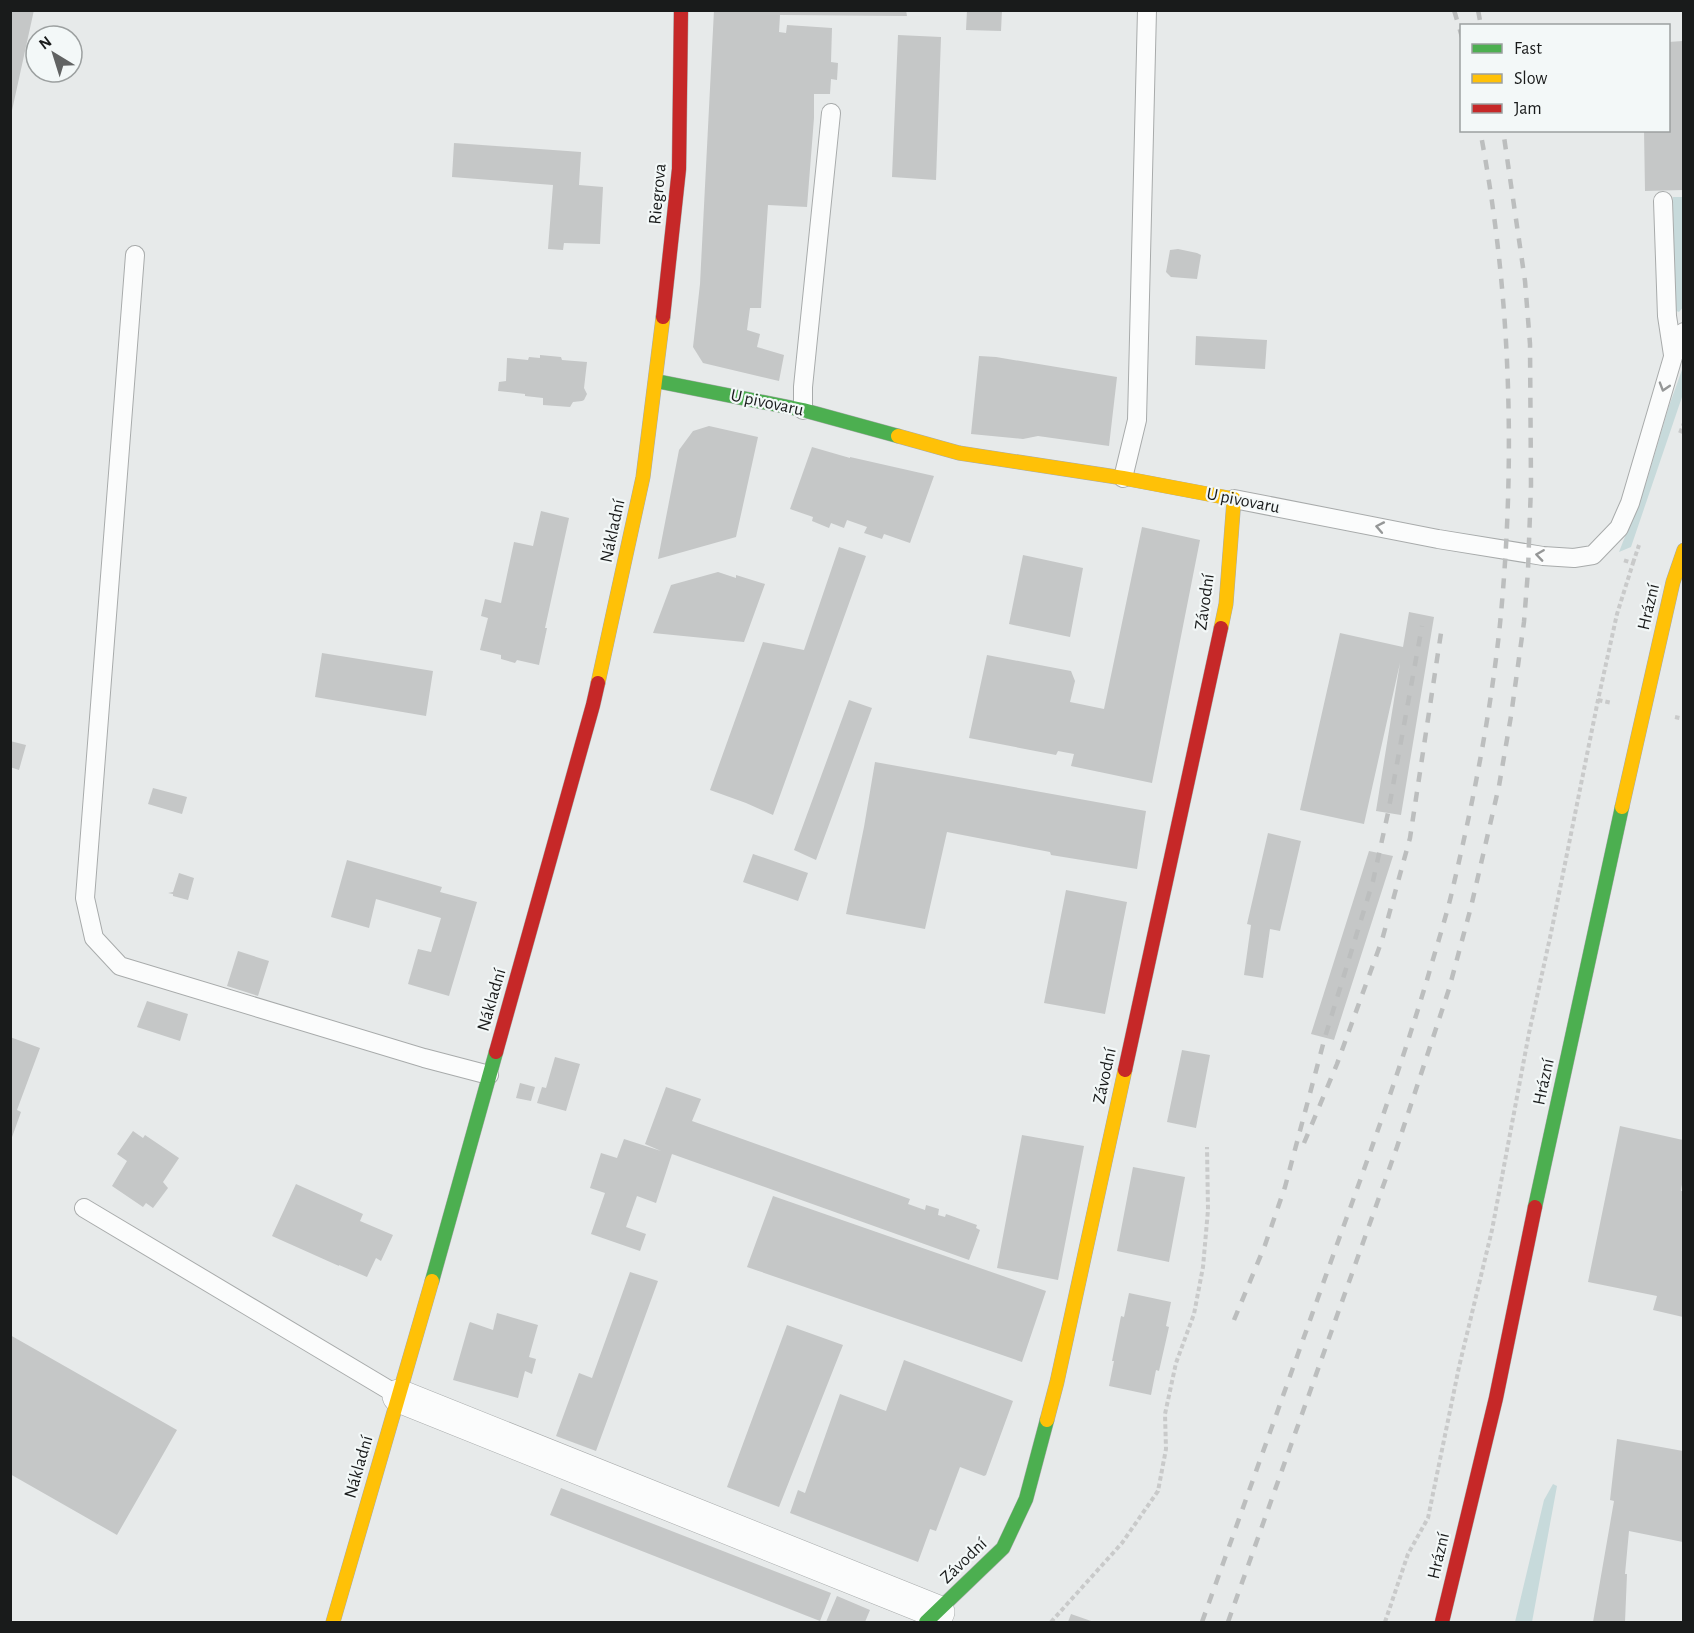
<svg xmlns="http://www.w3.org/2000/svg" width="1694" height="1633" font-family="'Alegreya Sans',sans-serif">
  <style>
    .green { fill: #c7dadb }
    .building { fill: #c5c7c7 }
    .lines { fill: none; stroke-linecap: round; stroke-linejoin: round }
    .lane-casing { stroke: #a8abab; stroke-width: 20 }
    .street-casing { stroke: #a8abab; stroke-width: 34 }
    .fast-casing { stroke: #a8abab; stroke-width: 15 }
    .slow-casing { stroke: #a8abab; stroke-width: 15 }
    .jam-casing { stroke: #a8abab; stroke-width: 15 }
    .path { stroke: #c9caca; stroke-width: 4; stroke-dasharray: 4.5 3; stroke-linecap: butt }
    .lane { stroke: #fbfcfc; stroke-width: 18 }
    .street { stroke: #fbfcfc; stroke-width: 33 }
    .fast { stroke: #4caf50; stroke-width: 14 }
    .slow { stroke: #ffc107; stroke-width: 14 }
    .jam { stroke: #c62828; stroke-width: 14 }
    .rail { stroke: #bcbebe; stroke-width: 4.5; stroke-dasharray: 10 10; stroke-linecap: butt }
    .oneway { stroke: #959797 }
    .labels { text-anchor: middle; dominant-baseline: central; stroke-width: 4.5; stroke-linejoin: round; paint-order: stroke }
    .street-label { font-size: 18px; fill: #191b1b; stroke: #f3f8f8 }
  </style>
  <rect width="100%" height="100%" fill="#e7eaea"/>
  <!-- green -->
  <path class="green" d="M 1673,197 L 1683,197 L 1684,306 L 1679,312 L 1674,310 L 1674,305 Z
    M 1683,367 L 1683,394 L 1631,547 L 1619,552 L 1647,480 L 1669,406 Z
    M 1553,1484 L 1557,1486 L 1532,1622 L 1515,1622 L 1544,1500 Z"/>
  <!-- building -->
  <path class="building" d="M 10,10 L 34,10 L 11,115 L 10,115 Z
    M 714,10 L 906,10 L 907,16 L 780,15 L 779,32 L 786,33 L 787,25 L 832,28 L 831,62 L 838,63 L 837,80 L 831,79 L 830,94 L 814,94 L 814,118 L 807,207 L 768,205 L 761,308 L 750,308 L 747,330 L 760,334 L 757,347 L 784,355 L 779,381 L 703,363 L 693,347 L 700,284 Z
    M 967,10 L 1002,10 L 1001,31 L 966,30 Z
    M 898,35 L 941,37 L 936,180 L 892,177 Z
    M 1683,41 L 1683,190 L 1645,191 L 1644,130 L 1668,130 L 1668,42 Z
    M 454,143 L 581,152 L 579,185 L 603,187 L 600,244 L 564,243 L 563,250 L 548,249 L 553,185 L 452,177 Z
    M 1178,249 L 1197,253 L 1201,255 L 1197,279 L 1171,277 L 1166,272 L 1170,250 Z
    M 1196,336 L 1267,340 L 1265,369 L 1195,365 Z
    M 540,355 L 561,357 L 562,360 L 587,362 L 584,388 L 587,394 L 584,400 L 582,401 L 573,402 L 570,407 L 543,405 L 543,398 L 525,396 L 525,394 L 498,391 L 499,382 L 506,381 L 507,358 L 528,360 L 529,357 L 540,358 Z
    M 979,356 L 996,357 L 1117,377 L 1109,446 L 1038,436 L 1023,439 L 971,434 Z
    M 709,426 L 758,437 L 736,537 L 658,559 L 679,450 L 693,431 Z
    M 812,447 L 850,458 L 850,457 L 934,476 L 910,543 L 884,534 L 882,539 L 864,533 L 867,527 L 847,520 L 844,528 L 831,523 L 829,528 L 812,521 L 813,517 L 790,509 Z
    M 541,511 L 569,518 L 545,628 L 547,628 L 539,665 L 517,660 L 515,663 L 501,659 L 501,655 L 480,650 L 488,618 L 481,616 L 485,599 L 501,603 L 514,542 L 533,546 Z
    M 1142,527 L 1200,540 L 1152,783 L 1071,766 L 1074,754 L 1058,751 L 1056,755 L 969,738 L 987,655 L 1071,671 L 1075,681 L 1070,702 L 1104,709 Z
    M 839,547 L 866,556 L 773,815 L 746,803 L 710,790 L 763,642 L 804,650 Z
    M 1023,555 L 1083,568 L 1070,637 L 1009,624 Z
    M 718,572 L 736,578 L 736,575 L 765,584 L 744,642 L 653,633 L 671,585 Z
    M 1409,612 L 1434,617 L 1401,815 L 1376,811 L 1400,663 L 1364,824 L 1300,810 L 1340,633 L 1403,647 Z
    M 322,653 L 433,671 L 426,716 L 315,697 Z
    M 849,700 L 872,708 L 816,860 L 794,850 Z
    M 10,741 L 26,745 L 19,770 L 10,767 Z
    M 875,762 L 1146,811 L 1137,869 L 1051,855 L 1050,852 L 947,832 L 925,929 L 846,914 L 864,827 Z
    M 153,788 L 187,797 L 182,814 L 148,804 Z
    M 1268,833 L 1301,841 L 1280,931 L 1270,929 L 1263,978 L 1244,975 L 1251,925 L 1247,924 Z
    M 1369,851 L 1393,856 L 1334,1040 L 1311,1034 Z
    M 753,854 L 808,873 L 798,901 L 743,882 Z
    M 347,860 L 442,887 L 440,892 L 477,902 L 449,996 L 408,984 L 418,949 L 431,952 L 441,918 L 376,899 L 369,928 L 331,917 Z
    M 179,873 L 194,878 L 188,900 L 173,896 L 173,894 L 168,893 L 173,892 Z
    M 1066,890 L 1127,902 L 1105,1014 L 1044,1003 Z
    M 238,951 L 269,961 L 258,996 L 227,986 Z
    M 147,1001 L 188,1014 L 180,1041 L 137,1027 Z
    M 10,1037 L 40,1048 L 17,1110 L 21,1112 L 11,1140 Z
    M 1182,1050 L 1210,1055 L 1196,1128 L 1167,1122 Z
    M 555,1057 L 580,1064 L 566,1111 L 537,1103 L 542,1087 L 546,1088 Z
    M 520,1083 L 535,1087 L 531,1101 L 516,1098 Z
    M 666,1087 L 701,1099 L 692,1121 L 910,1199 L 908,1204 L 925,1210 L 926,1205 L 939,1209 L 938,1215 L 945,1217 L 946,1214 L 977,1225 L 976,1228 L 980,1230 L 969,1260 L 672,1154 L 656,1203 L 637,1196 L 626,1227 L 646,1234 L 640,1251 L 591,1234 L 605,1193 L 590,1188 L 601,1153 L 617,1158 L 624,1139 L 661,1151 L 645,1144 Z
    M 1620,1126 L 1683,1140 L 1683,1178 L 1681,1191 L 1683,1191 L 1683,1317 L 1653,1310 L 1657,1296 L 1588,1282 Z
    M 133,1131 L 143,1138 L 145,1135 L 179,1158 L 163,1182 L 168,1188 L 153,1208 L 146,1203 L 143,1207 L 112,1186 L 127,1161 L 117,1154 Z
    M 1022,1135 L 1084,1146 L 1058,1280 L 997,1268 Z
    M 1133,1167 L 1185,1177 L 1169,1262 L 1117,1251 Z
    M 296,1184 L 363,1214 L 360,1221 L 393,1235 L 381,1261 L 376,1258 L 367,1277 L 339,1265 L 339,1266 L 272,1236 Z
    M 773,1196 L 1046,1291 L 1022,1362 L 747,1267 Z
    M 630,1272 L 658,1281 L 596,1451 L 556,1436 L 579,1373 L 592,1378 Z
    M 1129,1293 L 1171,1302 L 1166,1326 L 1169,1327 L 1159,1371 L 1156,1370 L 1151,1395 L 1109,1386 L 1114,1361 L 1112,1361 L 1121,1316 L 1124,1317 Z
    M 497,1313 L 538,1325 L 529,1357 L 536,1359 L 532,1374 L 525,1371 L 518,1398 L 453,1380 L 469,1324 L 470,1322 L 493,1330 Z
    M 787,1325 L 843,1345 L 779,1507 L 727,1487 Z
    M 10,1335 L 177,1430 L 117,1535 L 10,1474 Z
    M 904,1360 L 1013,1401 L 986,1475 L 984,1476 L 960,1467 L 936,1531 L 930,1529 L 918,1562 L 790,1513 L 798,1490 L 805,1493 L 840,1394 L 886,1411 Z
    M 1617,1439 L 1683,1451 L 1683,1542 L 1629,1531 L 1625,1574 L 1627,1574 L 1625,1622 L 1593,1622 L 1614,1501 L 1610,1500 Z
    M 561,1488 L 831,1593 L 820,1621 L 550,1515 Z
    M 837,1596 L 870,1610 L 865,1622 L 826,1622 Z
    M 1071,1614 L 1094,1622 L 1068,1622 Z"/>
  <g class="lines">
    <!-- lane casing -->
    <g class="lane-casing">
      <path id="lane" d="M 1663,201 L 1667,316 L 1673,355
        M 135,255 L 85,898 L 94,938 L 120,966 L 424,1058 L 489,1075
        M 803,410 L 803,387 L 831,113
        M 1123,478 L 1137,420 L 1147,10
        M 1234,499 L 1438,539 L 1543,556 L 1574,558 L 1593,555 L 1619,528 L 1630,503 L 1673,357 L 1684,332
        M 84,1208 L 399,1396"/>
    </g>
    <!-- street casing -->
    <g class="street-casing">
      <path id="street" d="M 399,1396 L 938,1612"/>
    </g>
    <!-- fast casing -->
    <g class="fast-casing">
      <path id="fast" d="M 656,381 L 803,410 L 898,436
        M 1535,1207 L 1622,807
        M 432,1281 L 496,1052
        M 926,1622 L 1003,1548 L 1026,1499 L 1047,1420"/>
    </g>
    <!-- slow casing -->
    <g class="slow-casing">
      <path id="slow" d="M 898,436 L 959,453 L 1123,478 L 1234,499 L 1226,604 L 1221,628
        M 598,683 L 643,477 L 663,317
        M 1622,807 L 1673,582 L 1684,550
        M 1047,1420 L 1057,1382 L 1125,1070
        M 333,1622 L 432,1281"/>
    </g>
    <!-- jam casing -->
    <g class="jam-casing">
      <path id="jam" d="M 663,317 L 679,169 L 681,10
        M 496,1052 L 593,705 L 598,683
        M 1125,1070 L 1221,628
        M 1442,1622 L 1496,1398 L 1535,1207"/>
    </g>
    <!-- path -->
    <path class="path" d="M 1680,433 L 1684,423
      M 1633,563 L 1639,545
      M 1598,700 L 1612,703
      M 1675,717 L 1684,719
      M 1051,1622 L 1122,1543 L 1158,1491 L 1166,1449 L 1165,1414 L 1176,1363 L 1194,1314 L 1203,1267 L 1208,1210 L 1207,1147
      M 1385,1622 L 1408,1554 L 1428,1518 L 1459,1367 L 1492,1230 L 1529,1033 L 1551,933 L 1598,700 L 1617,614 L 1633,563 L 1623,560"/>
    <!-- lane -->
    <use href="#lane" class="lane"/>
    <!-- street -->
    <use href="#street" class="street"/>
    <!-- fast -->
    <use href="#fast" class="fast"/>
    <!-- slow -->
    <use href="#slow" class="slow"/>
    <!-- jam -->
    <use href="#jam" class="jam"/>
    <!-- rail -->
    <path class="rail" d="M 1454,10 L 1462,37
      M 1478,10 L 1481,26
      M 1304,1143 L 1337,1064 L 1382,940 L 1410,838 L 1441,633
      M 1234,1320 L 1265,1245 L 1285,1187 L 1325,1037 L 1373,881 L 1388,813 L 1422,626
      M 1202,1622 C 1248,1494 1294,1365 1340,1236 C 1371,1151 1401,1066 1427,980 C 1436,948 1447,915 1454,883 C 1474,798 1491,711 1500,624 C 1516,460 1511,292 1480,130
      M 1228,1622 L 1397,1147 L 1449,989 L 1471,907 L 1499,786 L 1511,716 L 1524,622 L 1528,571 L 1531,485 L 1530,344 L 1525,281 L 1503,130"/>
  </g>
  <!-- one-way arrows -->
  <defs><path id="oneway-chevron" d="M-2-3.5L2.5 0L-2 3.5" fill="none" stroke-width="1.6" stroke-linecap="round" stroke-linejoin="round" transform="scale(1.5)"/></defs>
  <g class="oneway">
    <use href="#oneway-chevron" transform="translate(1664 387) rotate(107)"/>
    <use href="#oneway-chevron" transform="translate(1380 527) rotate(-169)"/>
    <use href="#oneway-chevron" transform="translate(1540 555) rotate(-172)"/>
  </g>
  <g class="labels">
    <!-- street labels -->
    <g class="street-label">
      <text transform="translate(658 194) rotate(-85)">Riegrova</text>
      <text transform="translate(767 403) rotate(12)">U pivovaru</text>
      <text transform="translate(1243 501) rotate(11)">U pivovaru</text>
      <text transform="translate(613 531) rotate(-78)">Nákladní</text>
      <text transform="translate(1205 602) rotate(-82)">Závodní</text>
      <text transform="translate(1649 607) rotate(-77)">Hrázní</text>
      <text transform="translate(492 1000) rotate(-74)">Nákladní</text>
      <text transform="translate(1105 1076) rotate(-78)">Závodní</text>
      <text transform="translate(1544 1082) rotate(-78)">Hrázní</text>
      <text transform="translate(359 1467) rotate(-74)">Nákladní</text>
      <text transform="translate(1439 1556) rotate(-77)">Hrázní</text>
      <text transform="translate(964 1561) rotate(-44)">Závodní</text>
    </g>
  </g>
  <!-- border -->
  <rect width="1694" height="1633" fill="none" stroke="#191b1b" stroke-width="24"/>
  <!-- legend -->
  <rect x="1460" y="24" width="210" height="108" fill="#f3f8f8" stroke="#9ca0a0" stroke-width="1.5"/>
  <rect x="1472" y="44" width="30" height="9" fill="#4caf50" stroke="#9ca0a0" stroke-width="1.5"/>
  <text x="1514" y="54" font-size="18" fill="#191b1b">Fast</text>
  <rect x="1472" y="74" width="30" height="9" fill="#ffc107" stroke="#9ca0a0" stroke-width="1.5"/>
  <text x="1514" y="84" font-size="18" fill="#191b1b">Slow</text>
  <rect x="1472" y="104" width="30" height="9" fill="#c62828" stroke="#9ca0a0" stroke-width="1.5"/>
  <text x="1514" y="114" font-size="18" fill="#191b1b">Jam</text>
  <!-- north arrow -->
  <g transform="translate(54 54) rotate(322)"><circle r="28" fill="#f3f8f8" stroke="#9ca0a0" stroke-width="1.5"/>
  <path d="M0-4.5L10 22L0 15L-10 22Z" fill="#616363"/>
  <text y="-9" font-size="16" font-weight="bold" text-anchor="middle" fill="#191b1b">N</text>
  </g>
</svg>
